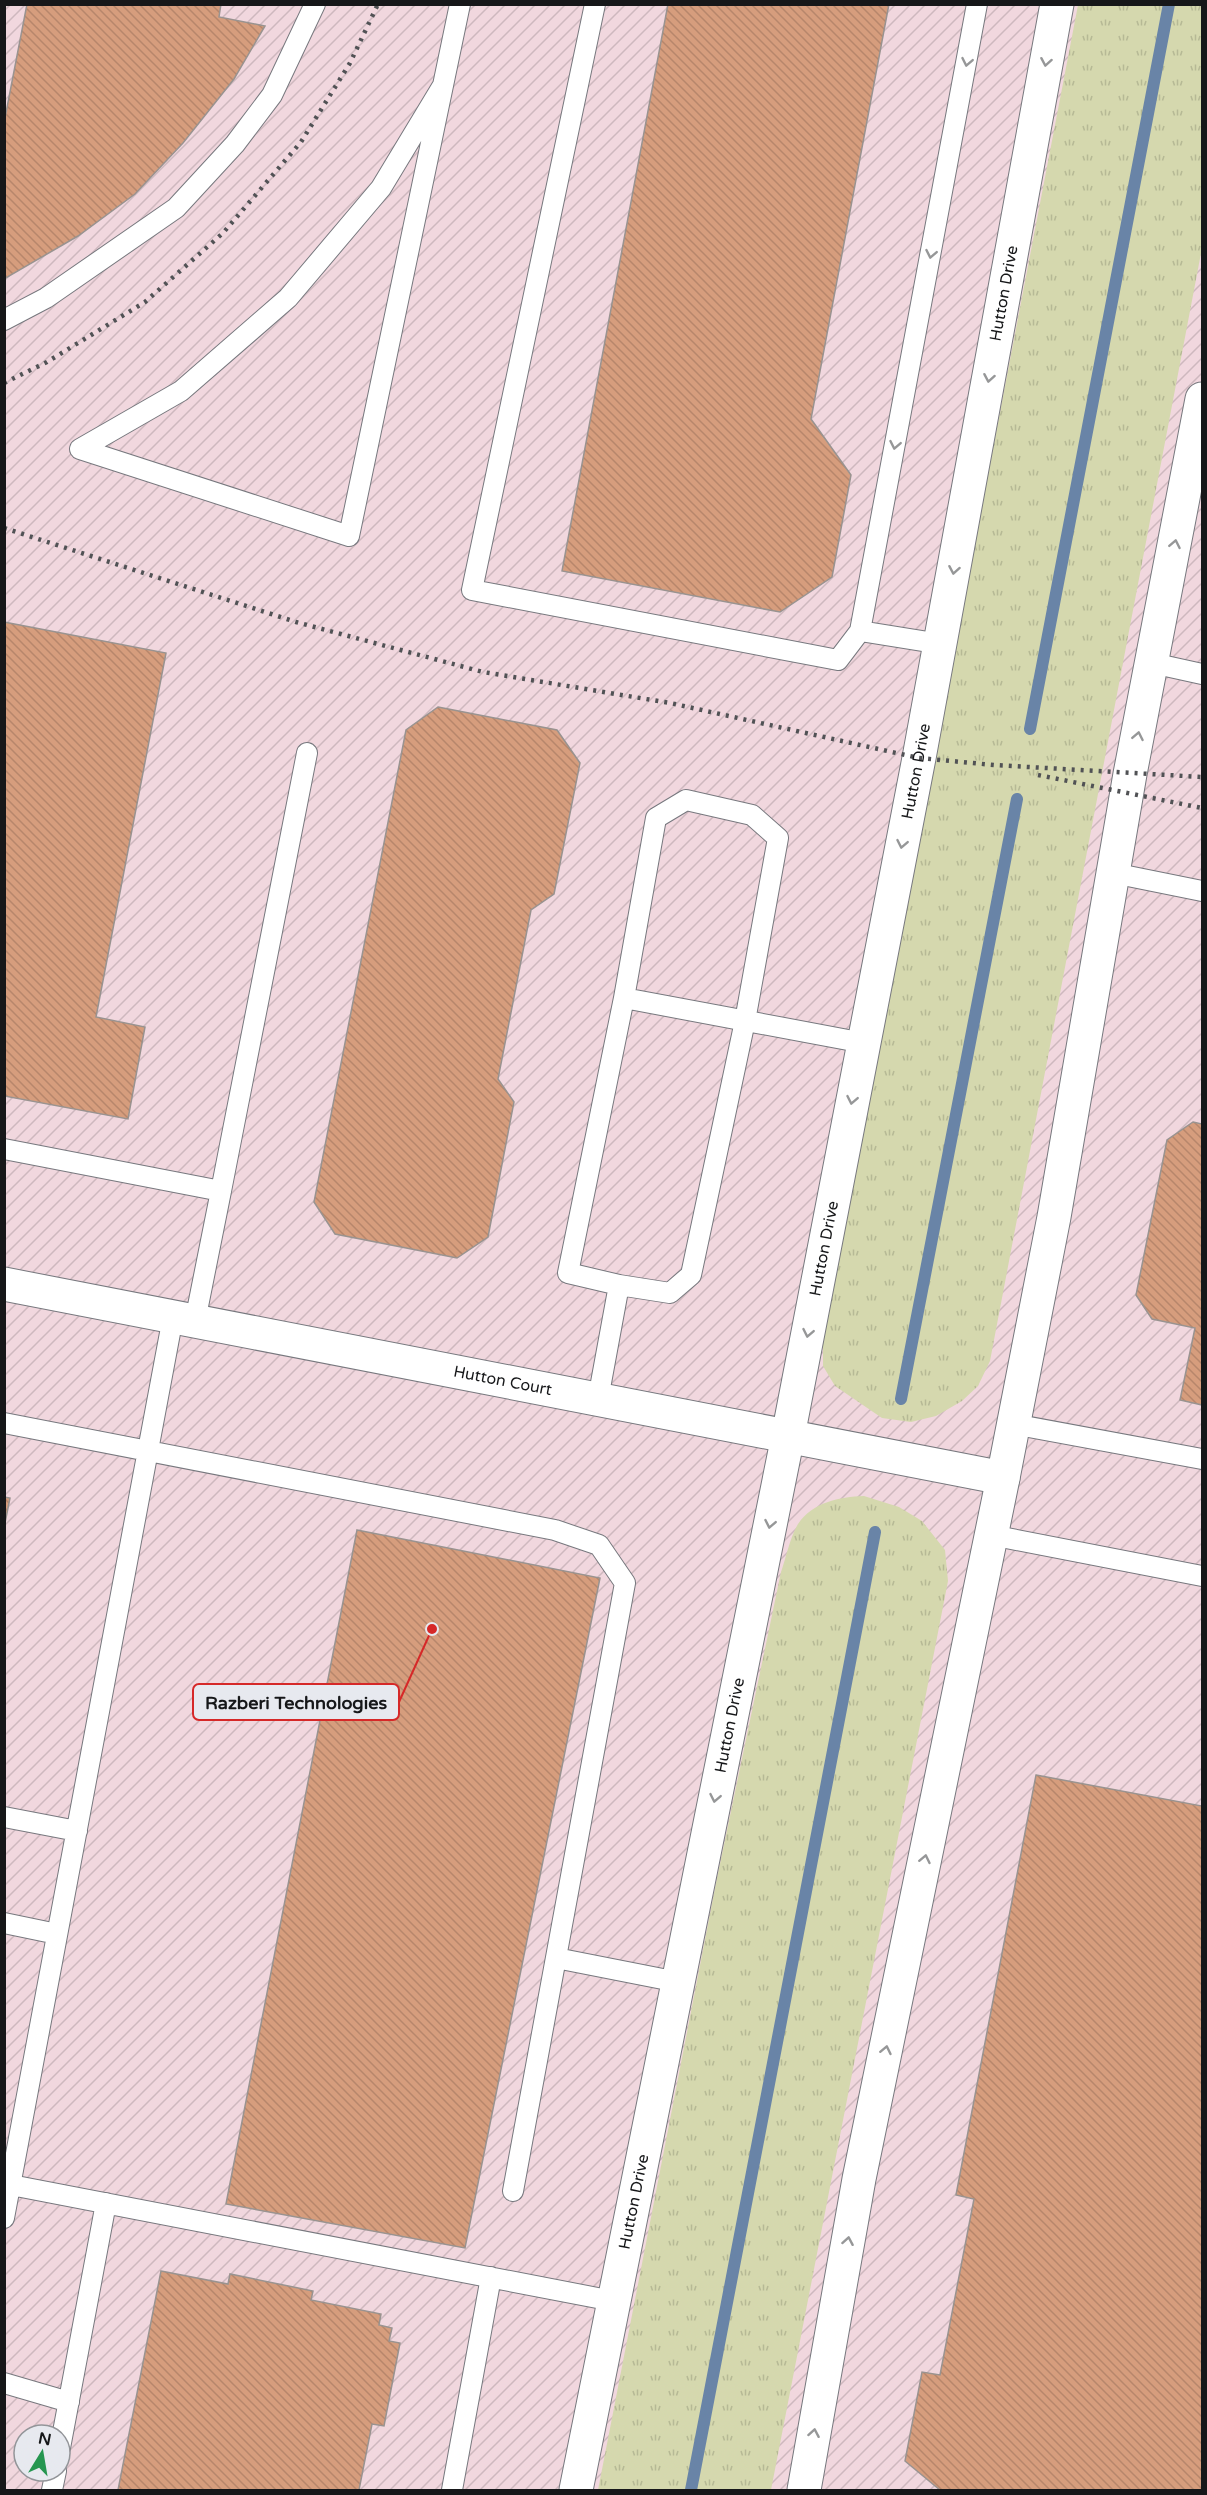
<svg xmlns="http://www.w3.org/2000/svg" width="1207" height="2495" font-family="'Varela Round',sans-serif">
  <style>
    .industrial { fill: url(#industrial-furrows); fill-rule: evenodd }
    .grass { fill: url(#grass-tufts) }
    .lines { fill: none; stroke-linecap: round; stroke-linejoin: round }
    .stream { stroke: #6984a7; stroke-width: 12 }
    .building { fill: url(#building-back-hatch); stroke: #999390; stroke-width: 1.5 }
    .lane-casing { stroke: #77787e; stroke-width: 22 }
    .street-casing { stroke: #77787e; stroke-width: 35 }
    .secondary-casing { stroke: #77787e; stroke-width: 35 }
    .lane { stroke: #fff; stroke-width: 20 }
    .street { stroke: #fff; stroke-width: 33 }
    .secondary { stroke: #fff; stroke-width: 33 }
    .rail { stroke: #515255; stroke-width: 4.5; stroke-dasharray: 3 6; stroke-linecap: butt }
    .oneway { stroke: #969798 }
    .labels { text-anchor: middle; dominant-baseline: central; stroke-width: 4.5; stroke-linejoin: round; paint-order: stroke }
    .street-label { font-size: 16px; fill: #161719; stroke: #e7e9ef }
    .leader { fill: none; stroke: #d62828; stroke-width: 2 }
    .callout-dot { fill: #d62828; stroke: #e7e9ef; stroke-width: 2 }
    .callout { fill: #e7e9ef; stroke: #d62828; stroke-width: 2 }
    .callout-label { font-size: 18px; text-anchor: middle; font-weight: bold; fill: #161719 }
  </style>
  <defs>
    <pattern id="industrial-furrows" width="10" height="10" patternUnits="userSpaceOnUse" patternTransform="scale(1.5)"><rect width="10" height="10" fill="#f1d7de"/><path d="M-1 1l2-2M0 10L10 0M9 11l2-2" fill="none" stroke="#ceb8be"/></pattern>
    <pattern id="grass-tufts" width="24" height="20" patternUnits="userSpaceOnUse" patternTransform="scale(1.5)"><rect width="24" height="20" fill="#d5d8ae"/><path d="M3 7l-1-3M5 7V3M7 7l1-3M15 17l-1-3M17 17v-4M19 17l1-3" fill="none" stroke="#b6b995"/></pattern>
    <pattern id="building-back-hatch" width="6" height="6" patternUnits="userSpaceOnUse" patternTransform="scale(1.5)"><rect width="6" height="6" fill="#d69d7d"/><path d="M-1 5l2 2M0 0l6 6M5-1l2 2" fill="none" stroke="#b7866b"/></pattern>
  </defs>
  <rect width="100%" height="100%" fill="#e7e9ef"/>
  <!-- industrial -->
  <path class="industrial" d="M 5,5 L 1202,5 L 1202,2490 L 5,2490 ZM 24,2435 L 60,2435 L 60,2471 L 24,2471 Z"/>
  <!-- grass -->
  <path class="grass" d="M 1078,5 L 1202,5 L 1202,248 L 990,1361 L 978,1386 L 962,1401 L 936,1416 L 911,1422 L 882,1418 L 835,1386 L 823,1366 L 823,1336 Z
    M 864,1496 L 899,1507 L 922,1521 L 945,1550 L 948,1581 L 771,2490 L 598,2490 L 716,1883 L 781,1572 C 786,1558 790,1537 798,1524 C 813,1502 839,1497 864,1496 Z"/>
  <g class="lines">
    <!-- stream -->
    <path class="stream" d="M 1030,729 L 1169,4
      M 901,1399 L 1017,799
      M 691,2490 L 875,1532"/>
  </g>
  <!-- building -->
  <path class="building" d="M 27,4 L 221,4 L 219,17 L 265,26 L 234,79 L 183,143 L 135,194 L 78,236 L 4,279 L 4,123 Z
    M 668,4 L 889,4 L 811,419 L 851,475 L 832,577 L 780,612 L 562,571 Z
    M 4,622 L 166,653 L 96,1017 L 145,1027 L 128,1119 L 4,1096 Z
    M 438,707 L 557,730 L 580,763 L 554,894 L 531,910 L 498,1079 L 514,1102 L 488,1237 L 457,1258 L 335,1234 L 314,1202 L 406,730 Z
    M 1193,1122 L 1202,1124 L 1202,1405 L 1180,1400 L 1195,1328 L 1152,1319 L 1136,1295 L 1167,1140 Z
    M 4,1497 L 10,1498 L 4,1528 Z
    M 357,1530 L 600,1578 L 465,2248 L 226,2204 Z
    M 1036,1775 L 1202,1806 L 1202,2490 L 940,2490 L 905,2461 L 922,2372 L 940,2375 L 974,2199 L 956,2195 Z
    M 161,2271 L 228,2284 L 230,2274 L 313,2291 L 311,2300 L 381,2314 L 379,2325 L 392,2328 L 389,2341 L 400,2343 L 384,2426 L 372,2424 L 359,2490 L 118,2490 Z"/>
  <g class="lines">
    <!-- lane casing -->
    <g class="lane-casing">
      <path id="lane" d="M 595,4 L 472,590 L 838,660 L 860,631 L 941,644
        M 442,87 L 381,188 L 288,298 L 181,391 L 80,449 L 349,536 L 460,4
        M 4,320 L 46,298 L 176,208 L 235,144 L 272,95 L 315,4
        M 860,631 L 977,4
        M 1152,663 L 1202,674
        M 1113,873 L 1202,891
        M 4,1149 L 221,1191 L 195,1321
        M 221,1191 L 307,753
        M 619,1285 L 670,1293 L 691,1275 L 745,1021 L 778,838 L 752,815 L 686,800 L 656,818 L 624,998
        M 598,1399 L 619,1285 L 568,1273 L 624,998 L 864,1043
        M 4,1423 L 555,1530 L 599,1545 L 625,1583 L 513,2191
        M 1013,1424 L 1202,1459
        M 991,1535 L 1202,1576
        M 4,1817 L 77,1831
        M 4,1923 L 57,1934
        M 556,1958 L 678,1982
        M 11,2185 L 613,2301
        M 4,2218 L 173,1317
        M 4,2383 L 69,2402
        M 60,2448 L 106,2203
        M 52,2490 L 56,2471
        M 452,2490 L 491,2277"/>
    </g>
    <!-- street casing -->
    <g class="street-casing">
      <g id="street">
        <path id="s1" d="M 4,1284 L 1003,1478"/>
      </g>
    </g>
    <!-- secondary casing -->
    <g class="secondary-casing">
      <g id="secondary">
        <path id="s2" d="M 576,2490 L 788,1436 L 919,758 L 1057,4"/>
        <path d="M 804,2490 L 859,2179 L 1003,1478 L 1054,1217 L 1130,774 L 1202,399"/>
      </g>
    </g>
    <!-- lane -->
    <use href="#lane" class="lane"/>
    <!-- street -->
    <use href="#street" class="street"/>
    <!-- secondary -->
    <use href="#secondary" class="secondary"/>
    <!-- rail -->
    <path class="rail" d="M 4,383 L 47,362 L 145,302 L 223,233 L 301,142 L 350,63 L 378,4
      M 4,528 L 296,622 L 483,672 L 670,703 L 919,758 L 994,765 L 1202,777
      M 1038,775 L 1202,808"/>
  </g>
  <!-- one-way arrows -->
  <defs><path id="oneway-chevron" d="M-2-3.5L2.5 0L-2 3.5" fill="none" stroke-width="1.6" stroke-linecap="round" stroke-linejoin="round" transform="scale(1.5)"/></defs>
  <g class="oneway">
    <use href="#oneway-chevron" transform="translate(967 62) rotate(101)"/>
    <use href="#oneway-chevron" transform="translate(1046 62) rotate(100)"/>
    <use href="#oneway-chevron" transform="translate(931 254) rotate(101)"/>
    <use href="#oneway-chevron" transform="translate(989 378) rotate(100)"/>
    <use href="#oneway-chevron" transform="translate(895 445) rotate(101)"/>
    <use href="#oneway-chevron" transform="translate(1175 544) rotate(-79)"/>
    <use href="#oneway-chevron" transform="translate(954 570) rotate(100)"/>
    <use href="#oneway-chevron" transform="translate(1138 736) rotate(-79)"/>
    <use href="#oneway-chevron" transform="translate(902 844) rotate(101)"/>
    <use href="#oneway-chevron" transform="translate(852 1100) rotate(101)"/>
    <use href="#oneway-chevron" transform="translate(808 1333) rotate(101)"/>
    <use href="#oneway-chevron" transform="translate(770 1524) rotate(101)"/>
    <use href="#oneway-chevron" transform="translate(715 1798) rotate(101)"/>
    <use href="#oneway-chevron" transform="translate(925 1859) rotate(-78)"/>
    <use href="#oneway-chevron" transform="translate(886 2050) rotate(-78)"/>
    <use href="#oneway-chevron" transform="translate(848 2241) rotate(-80)"/>
    <use href="#oneway-chevron" transform="translate(814 2433) rotate(-80)"/>
  </g>
  <g class="labels">
    <!-- street labels -->
    <g class="street-label">
      <text stroke="none"><textPath href="#s2" startOffset="2238">Hutton Drive</textPath></text>
      <text stroke="none"><textPath href="#s2" startOffset="1752">Hutton Drive</textPath></text>
      <text stroke="none"><textPath href="#s2" startOffset="1266">Hutton Drive</textPath></text>
      <text stroke="none"><textPath href="#s1" startOffset="508">Hutton Court</textPath></text>
      <text stroke="none"><textPath href="#s2" startOffset="780">Hutton Drive</textPath></text>
      <text stroke="none"><textPath href="#s2" startOffset="294">Hutton Drive</textPath></text>
    </g>
  </g>
  <!-- callouts -->
  <path class="leader" d="M432 1629L399 1702"/>
  <circle class="callout-dot" cx="432" cy="1629" r="6"/>
  <rect class="callout" x="193" y="1684" width="206" height="36" rx="6"/>
  <g class="callout-label">
    <text x="296" y="1709">Razberi Technologies</text>
  </g>
  <!-- border -->
  <rect width="1207" height="2495" fill="none" stroke="#161719" stroke-width="12"/>
  <!-- north arrow -->
  <g transform="translate(42 2453) rotate(11)"><circle r="28" fill="#e7e9ef" stroke="#939599" stroke-width="1.5"/>
  <path d="M0-4.5L10 22L0 15L-10 22Z" fill="#259650"/>
  <text y="-9" font-size="16" font-weight="bold" text-anchor="middle" fill="#161719">N</text>
  </g>
</svg>
